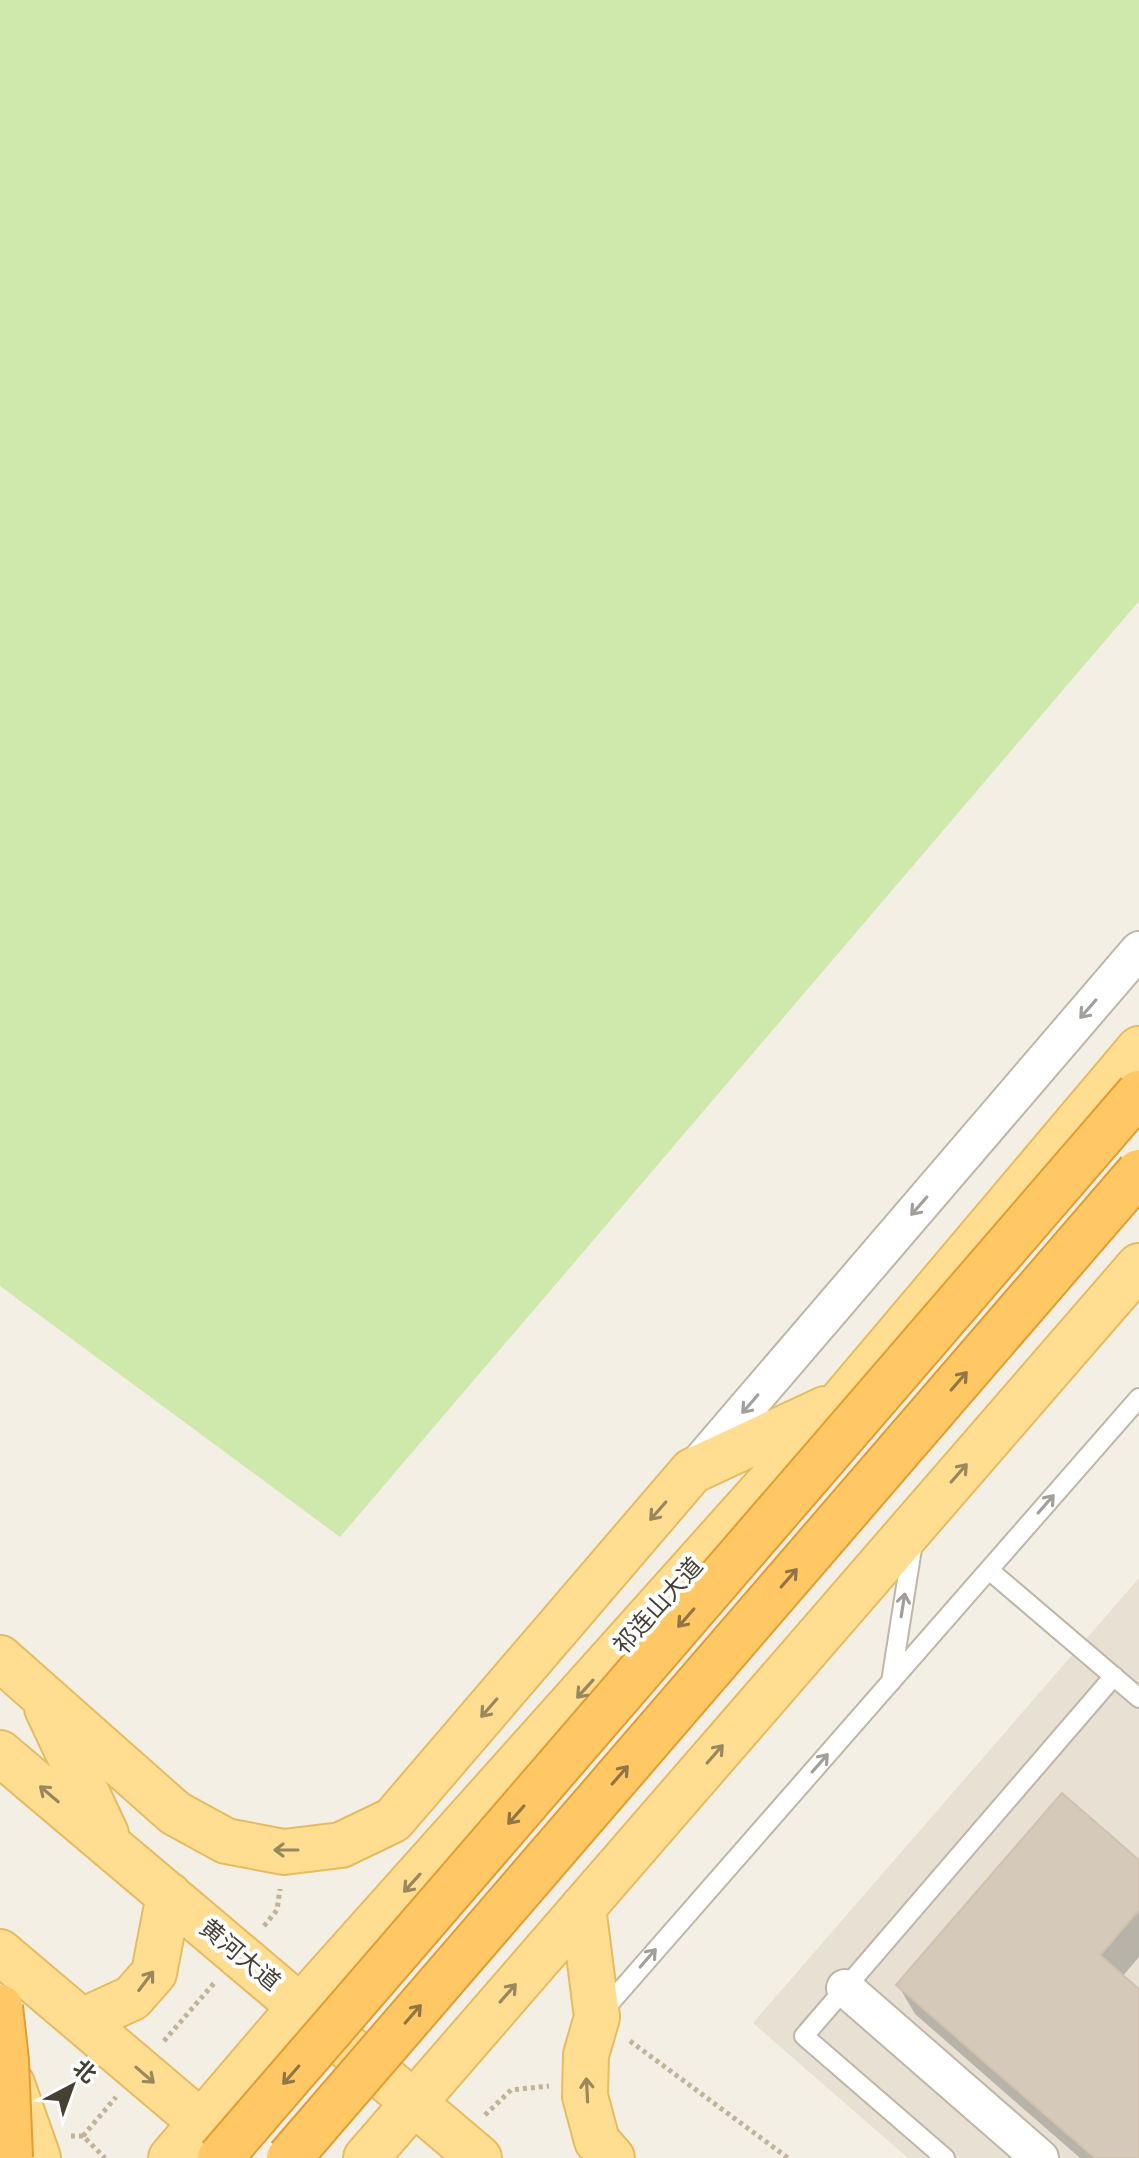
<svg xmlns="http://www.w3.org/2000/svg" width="1139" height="2158" font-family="'Fira Sans','Noto Sans SC',sans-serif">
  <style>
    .residential { fill: #e7e0d3 }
    .green { fill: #cfe9ac }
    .shadow { fill: #0003 }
    .building { fill: #d5caba; stroke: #d0c2ad; stroke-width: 2 }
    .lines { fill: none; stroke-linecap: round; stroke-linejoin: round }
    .service-casing { stroke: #bfb6a7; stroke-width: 22 }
    .minor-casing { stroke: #bfb6a7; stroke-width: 40 }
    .primary-casing { stroke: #e7bb5f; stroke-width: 48 }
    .path { stroke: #c1b298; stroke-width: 5; stroke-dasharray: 4 4; stroke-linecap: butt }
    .service { stroke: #fff; stroke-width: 18 }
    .minor { stroke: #fff; stroke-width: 36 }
    .primary { stroke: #ffde92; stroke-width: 44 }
    .motorway-bridge-casing { stroke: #e29d30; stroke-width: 48; stroke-linecap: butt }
    .motorway-bridge { stroke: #ffc864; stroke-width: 44 }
    .oneway { stroke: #a29f9a }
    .oneway2 { stroke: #907647 }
    .oneway3 { stroke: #99875e }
    .labels { text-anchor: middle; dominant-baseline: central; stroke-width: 8; stroke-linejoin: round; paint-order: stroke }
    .street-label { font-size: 24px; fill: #463f34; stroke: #fff }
  </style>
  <rect width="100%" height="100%" fill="#f3efe5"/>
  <!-- residential -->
  <path class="residential" d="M 1139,1578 L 1139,2158 L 908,2158 L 753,2023 Z"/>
  <!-- green -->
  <path class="green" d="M 0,0 L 1139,0 L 1139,601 L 340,1537 L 0,1286 Z"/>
  <!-- shadow -->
  <path class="shadow" d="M 1139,1862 L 1139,1957 L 1122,1977 L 1139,1992 L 1139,2158 L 1080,2158 L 915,2014 L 898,1985 Z"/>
  <!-- building -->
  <path class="building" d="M 1062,1793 L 1139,1860 L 1139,1910 L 1100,1955 L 1139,1989 L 1139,2158 L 1095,2158 L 896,1985 Z"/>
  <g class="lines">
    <!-- service casing -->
    <g class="service-casing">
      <path id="service" d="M 989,1570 L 1139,1698
        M 891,1682 L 913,1542
        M 602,2012 L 1139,1398
        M 945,2158 L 804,2036 L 1114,1676"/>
    </g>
    <!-- minor casing -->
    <g class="minor-casing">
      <path id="minor" d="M 695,1468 L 1139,950
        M 845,1988 L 1040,2158"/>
    </g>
    <!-- primary casing -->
    <g class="primary-casing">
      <path id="primary" d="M 0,1658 L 175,1813 L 226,1841 L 284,1852 L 341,1845 L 393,1820 L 692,1471 L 825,1409
        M 47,1708 L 106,1834
        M 0,1753 L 479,2158
        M 583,1907 L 597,2017 L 586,2055 L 585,2096 L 597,2141 L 612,2158
        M 0,1952 L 223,2141
        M 82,2021 L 132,1998 L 154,1973 L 169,1895
        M 12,2084 L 38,2158
        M 171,2158 L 301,2006 L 842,1401 L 1139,1049
        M 366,2158 L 1139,1266"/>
    </g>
    <!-- path -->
    <path class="path" d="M 264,1926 L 277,1910 L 280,1889
      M 164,2041 L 215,1982
      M 630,2041 L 788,2158
      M 485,2115 L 511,2090 L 549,2086
      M 71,2136 L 83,2136 L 105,2158
      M 83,2136 L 116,2097"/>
    <!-- service -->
    <use href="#service" class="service"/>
    <!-- minor -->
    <use href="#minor" class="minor"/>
    <!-- primary -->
    <use href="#primary" class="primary"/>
    <!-- motorway-bridge casing -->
    <g class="motorway-bridge-casing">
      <path id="motorway-bridge" d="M 0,2007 L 6,2061 L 10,2158
        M 220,2158 L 1139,1093
        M 289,2158 L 1139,1172"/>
    </g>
    <!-- motorway-bridge -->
    <use href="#motorway-bridge" class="motorway-bridge"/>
  </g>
  <!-- one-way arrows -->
  <defs><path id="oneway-shaft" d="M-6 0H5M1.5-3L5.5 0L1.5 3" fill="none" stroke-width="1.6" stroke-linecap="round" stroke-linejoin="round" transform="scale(2)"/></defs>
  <g class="oneway">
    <use href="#oneway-shaft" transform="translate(1088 1009) rotate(131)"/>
    <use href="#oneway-shaft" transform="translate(919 1206) rotate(131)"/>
    <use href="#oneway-shaft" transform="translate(750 1404) rotate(131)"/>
    <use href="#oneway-shaft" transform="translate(1046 1504) rotate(-49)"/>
    <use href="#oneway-shaft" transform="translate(903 1605) rotate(-81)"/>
    <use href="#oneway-shaft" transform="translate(820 1763) rotate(-49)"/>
    <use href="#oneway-shaft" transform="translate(648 1958) rotate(-49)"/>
  </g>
  <g class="oneway2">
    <use href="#oneway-shaft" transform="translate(959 1381) rotate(-49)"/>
    <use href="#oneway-shaft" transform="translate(789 1578) rotate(-49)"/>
    <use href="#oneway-shaft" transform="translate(686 1618) rotate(131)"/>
    <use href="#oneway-shaft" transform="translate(620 1775) rotate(-49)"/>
    <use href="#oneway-shaft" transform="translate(516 1815) rotate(131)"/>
    <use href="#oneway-shaft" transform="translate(413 2014) rotate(-49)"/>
    <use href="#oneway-shaft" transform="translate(291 2075) rotate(131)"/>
  </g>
  <g class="oneway3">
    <use href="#oneway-shaft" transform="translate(959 1473) rotate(-49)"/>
    <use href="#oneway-shaft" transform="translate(658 1511) rotate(131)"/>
    <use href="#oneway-shaft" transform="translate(585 1689) rotate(132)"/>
    <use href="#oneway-shaft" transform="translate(489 1708) rotate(131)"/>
    <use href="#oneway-shaft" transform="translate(715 1754) rotate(-49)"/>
    <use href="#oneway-shaft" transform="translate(49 1794) rotate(-140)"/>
    <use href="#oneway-shaft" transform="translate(286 1850) rotate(-180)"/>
    <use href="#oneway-shaft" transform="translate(412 1883) rotate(132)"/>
    <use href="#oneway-shaft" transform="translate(146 1981) rotate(-53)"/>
    <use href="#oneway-shaft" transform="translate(508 1993) rotate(-49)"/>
    <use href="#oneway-shaft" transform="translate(145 2075) rotate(41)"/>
    <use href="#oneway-shaft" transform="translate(587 2090) rotate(-93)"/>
  </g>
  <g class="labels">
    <!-- street labels -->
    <g class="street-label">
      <text transform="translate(658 1606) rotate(-48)">祁连山大道</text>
      <text transform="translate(240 1955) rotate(40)">黄河大道</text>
    </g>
  </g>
  <!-- north arrow -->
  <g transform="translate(72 2086) rotate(41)" stroke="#ffffff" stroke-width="6" paint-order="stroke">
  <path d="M0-6L14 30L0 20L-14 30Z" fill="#463f34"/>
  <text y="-12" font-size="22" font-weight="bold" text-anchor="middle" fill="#463f34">北</text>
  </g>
</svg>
